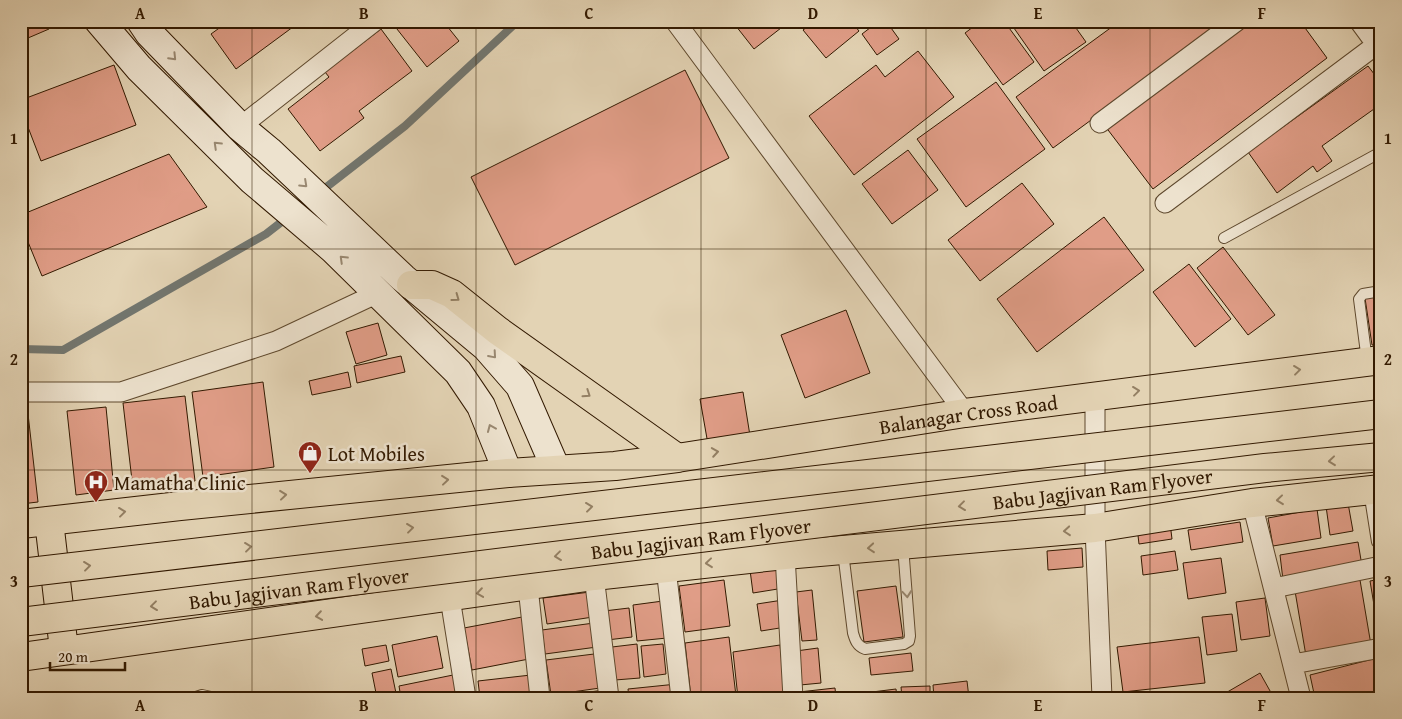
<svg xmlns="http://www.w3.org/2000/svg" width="1402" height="719" font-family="'Gentium Book Plus',serif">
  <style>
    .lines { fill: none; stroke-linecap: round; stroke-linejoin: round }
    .stream { stroke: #72766f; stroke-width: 8 }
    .building { fill: #e09d87; stroke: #321900 }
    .service-casing { stroke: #5e482d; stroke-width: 12 }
    .minor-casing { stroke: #5e482d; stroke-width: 21 }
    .secondary-casing { stroke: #321900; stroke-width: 30 }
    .primary-casing { stroke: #321900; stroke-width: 30 }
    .service { stroke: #ede2ce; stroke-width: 10 }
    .minor { stroke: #ede2ce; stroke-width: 19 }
    .secondary { stroke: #ede2ce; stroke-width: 28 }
    .primary { stroke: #e3d3b4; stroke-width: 28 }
    .primary-bridge-casing { stroke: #321900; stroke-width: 30; stroke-linecap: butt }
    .primary-bridge { stroke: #e3d3b4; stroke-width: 28 }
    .oneway { stroke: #998871 }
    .oneway2 { stroke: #937f63 }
    .grid { fill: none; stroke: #321900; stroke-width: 1; stroke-opacity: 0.55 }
    .labels { text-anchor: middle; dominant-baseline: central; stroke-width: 5; stroke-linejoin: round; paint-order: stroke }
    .street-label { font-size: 20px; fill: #321900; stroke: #ede2ce }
    .poi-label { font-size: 20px; fill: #321900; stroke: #ede2ce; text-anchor: start }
    .neatline { fill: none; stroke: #321900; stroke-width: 2 }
    .grid-label { font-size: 16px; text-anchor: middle; font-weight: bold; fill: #321900 }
  </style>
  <rect width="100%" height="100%" fill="#e3d3b4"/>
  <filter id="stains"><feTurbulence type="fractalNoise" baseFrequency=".004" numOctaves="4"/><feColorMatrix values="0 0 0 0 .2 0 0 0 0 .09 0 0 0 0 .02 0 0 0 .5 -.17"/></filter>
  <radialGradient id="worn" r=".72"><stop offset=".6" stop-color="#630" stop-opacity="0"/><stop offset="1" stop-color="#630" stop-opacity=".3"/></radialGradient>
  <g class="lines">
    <!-- stream -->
    <path class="stream" d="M 21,349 L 63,350 L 266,234 L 405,126 L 518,21"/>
  </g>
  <!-- building -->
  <path class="building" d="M 21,21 L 47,21 L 49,29 L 21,41 Z
    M 229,21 L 295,21 L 297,24 L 236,69 L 211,34 Z
    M 397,21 L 443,21 L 459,41 L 427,67 L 393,24 Z
    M 450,21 L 464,21 L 455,28 Z
    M 732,21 L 790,21 L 754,49 Z
    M 815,21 L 851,21 L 859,31 L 826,58 L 803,30 Z
    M 879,21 L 886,21 L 899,39 L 877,55 L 862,34 Z
    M 981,21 L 1004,21 L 1034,62 L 1003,85 L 965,33 Z
    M 1009,21 L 1085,21 L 1076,28 L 1086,42 L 1044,71 Z
    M 1120,21 L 1226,21 L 1053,148 L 1016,97 Z
    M 1244,21 L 1300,21 L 1327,58 L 1153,189 L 1105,126 Z
    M 381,29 L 412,71 L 359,111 L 364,118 L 320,151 L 288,109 L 329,77 L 325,72 Z
    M 918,51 L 954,97 L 854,175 L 809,116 L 876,65 L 885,77 Z
    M 114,65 L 136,125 L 41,161 L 21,109 L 21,100 Z
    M 1368,66 L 1381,83 L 1381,104 L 1322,146 L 1332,161 L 1317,172 L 1313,166 L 1277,193 L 1248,152 Z
    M 685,70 L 729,158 L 515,265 L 471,177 Z
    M 996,82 L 1045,149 L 966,207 L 917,139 Z
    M 908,150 L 938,190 L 892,224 L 862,184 Z
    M 169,154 L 207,207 L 42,276 L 21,225 L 21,215 Z
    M 1022,183 L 1054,224 L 980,281 L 948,240 Z
    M 1104,217 L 1144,270 L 1037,352 L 997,299 Z
    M 1223,247 L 1275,315 L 1248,335 L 1197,268 Z
    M 1189,264 L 1231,319 L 1195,347 L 1153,292 Z
    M 1381,295 L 1381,344 L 1372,345 L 1365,298 Z
    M 846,310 L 870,373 L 805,398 L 781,335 Z
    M 378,323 L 387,355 L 356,364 L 346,332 Z
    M 401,356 L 405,372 L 357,383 L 354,366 Z
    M 348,372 L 351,387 L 312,395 L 309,381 Z
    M 263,382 L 274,467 L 203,477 L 192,392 Z
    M 743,392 L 751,442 L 709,450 L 700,399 Z
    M 185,396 L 195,481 L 133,489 L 123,403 Z
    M 21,405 L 27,405 L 38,502 L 21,504 Z
    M 106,407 L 114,490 L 76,495 L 67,411 Z
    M 1348,503 L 1353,531 L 1330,535 L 1326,506 Z
    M 1317,509 L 1321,538 L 1273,546 L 1268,518 Z
    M 1240,522 L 1243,542 L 1191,550 L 1188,530 Z
    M 1170,523 L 1172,539 L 1139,544 L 1137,527 Z
    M 1358,542 L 1362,566 L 1283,580 L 1280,555 Z
    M 1082,548 L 1083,567 L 1048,570 L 1047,551 Z
    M 1175,551 L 1178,570 L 1143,575 L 1141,556 Z
    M 1221,558 L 1226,593 L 1188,599 L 1183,563 Z
    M 782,565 L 784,588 L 753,593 L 750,570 Z
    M 1381,579 L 1381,641 L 1380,641 L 1370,581 Z
    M 724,580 L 730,626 L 685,632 L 679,586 Z
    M 1360,580 L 1371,645 L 1306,656 L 1295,591 Z
    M 896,586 L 903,637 L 864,642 L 857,591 Z
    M 812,590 L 817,640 L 802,641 L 796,592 Z
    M 590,592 L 593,617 L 547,624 L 543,598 Z
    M 1265,598 L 1270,636 L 1241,640 L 1236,602 Z
    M 783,600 L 786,627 L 761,631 L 757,604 Z
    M 663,601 L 667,638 L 637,641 L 633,605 Z
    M 629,608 L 632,637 L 607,640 L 604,611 Z
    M 1232,614 L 1237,651 L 1207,655 L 1202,617 Z
    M 522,617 L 529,659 L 472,670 L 464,628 Z
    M 594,623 L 597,647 L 545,654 L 542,630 Z
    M 437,636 L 443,668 L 398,677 L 392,645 Z
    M 729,637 L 736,696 L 720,698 L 691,698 L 685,643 Z
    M 1199,637 L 1205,683 L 1123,692 L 1117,647 Z
    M 637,644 L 640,678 L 615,680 L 612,647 Z
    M 663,644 L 666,674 L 644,677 L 641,646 Z
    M 386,645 L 389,661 L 365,666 L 362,649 Z
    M 780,645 L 786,698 L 738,698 L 733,652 Z
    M 818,648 L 821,683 L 800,685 L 796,651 Z
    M 602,653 L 607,687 L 551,695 L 546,660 Z
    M 911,653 L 913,671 L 871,675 L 869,658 Z
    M 1381,657 L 1381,698 L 1315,698 L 1310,675 Z
    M 391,669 L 397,698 L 377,698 L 372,673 Z
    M 1260,673 L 1274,698 L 1217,698 Z
    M 458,674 L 461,693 L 436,698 L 401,698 L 399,686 Z
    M 531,675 L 534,698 L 480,698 L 478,681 Z
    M 967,681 L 969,698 L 934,698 L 933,685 Z
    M 677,684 L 679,698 L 629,698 L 628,689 Z
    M 930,686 L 930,698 L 902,698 L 901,687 Z
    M 835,688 L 836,698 L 800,698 L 799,692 Z
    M 896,689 L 897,698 L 865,698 L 864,693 Z
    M 604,690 L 605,698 L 546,698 Z"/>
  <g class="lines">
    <!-- service casing -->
    <g class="service-casing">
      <path id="service" d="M 1224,238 L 1381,152
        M 1367,361 L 1359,299 L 1363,294 L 1381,291
        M 1369,491 L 1377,542 L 1381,545
        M 843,552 L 853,633 C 855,640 857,646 865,649 L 904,644 L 909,641 L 910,636 L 903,546
        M 193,698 L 202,695 L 216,698"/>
    </g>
    <!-- minor casing -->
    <g class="minor-casing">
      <path id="minor" d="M 675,21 L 965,413
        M 1359,21 L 1381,51
        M 1100,123 L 1237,21
        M 240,127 L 375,21
        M 1165,203 L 1376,45
        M 21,392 L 121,392 L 276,341 L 378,293
        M 1095,396 L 1095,528 L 1102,698
        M 1252,503 L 1301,698
        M 785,555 L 793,698
        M 666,568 L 681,698
        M 594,576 L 609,698
        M 528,587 L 540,698
        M 1274,588 L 1381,566
        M 450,598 L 466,698
        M 1293,664 L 1381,648"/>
    </g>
    <!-- secondary casing -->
    <g class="secondary-casing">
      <path id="secondary" d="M 99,21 L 139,68 L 252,180 L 333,249 L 458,372 L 481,406 L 508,473
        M 141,21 L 149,33 L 240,127 L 269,151 L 403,278 L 486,347 L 520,386 L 556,469"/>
    </g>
    <!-- primary casing -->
    <g class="primary-casing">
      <g id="primary">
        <path d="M 411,285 L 432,285 L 452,294 L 497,330 L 677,458"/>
        <path d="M 49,521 L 63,641"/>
        <path id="s1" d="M 21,524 L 180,506 L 508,473 L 615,466 L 677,458 L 965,413 L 1381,360"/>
        <path d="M 21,657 L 594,576 L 785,555 L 1095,528 L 1252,503 L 1381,489"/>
      </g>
    </g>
    <!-- service -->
    <use href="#service" class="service"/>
    <!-- minor -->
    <use href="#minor" class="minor"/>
    <!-- secondary -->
    <use href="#secondary" class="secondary"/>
    <!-- primary -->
    <use href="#primary" class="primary"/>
    <!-- primary-bridge casing -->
    <g class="primary-bridge-casing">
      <g id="primary-bridge">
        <path d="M 21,573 L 1381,414"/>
        <path id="s2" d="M 21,622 L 1265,468 L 1381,457"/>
      </g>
    </g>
    <!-- primary-bridge -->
    <use href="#primary-bridge" class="primary-bridge"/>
  </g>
  <!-- one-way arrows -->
  <defs><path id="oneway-chevron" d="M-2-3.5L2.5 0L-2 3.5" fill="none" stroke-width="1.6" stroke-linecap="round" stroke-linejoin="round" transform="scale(1.25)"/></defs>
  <g class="oneway">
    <use href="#oneway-chevron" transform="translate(173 57) rotate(46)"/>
    <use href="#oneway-chevron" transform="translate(217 145) rotate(-136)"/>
    <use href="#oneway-chevron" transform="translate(304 184) rotate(43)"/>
    <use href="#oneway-chevron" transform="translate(343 259) rotate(-136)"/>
    <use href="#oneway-chevron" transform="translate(493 355) rotate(49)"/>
    <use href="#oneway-chevron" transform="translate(491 428) rotate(-113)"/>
    <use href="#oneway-chevron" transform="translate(907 594) rotate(85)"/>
  </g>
  <g class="oneway2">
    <use href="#oneway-chevron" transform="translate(456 298) rotate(36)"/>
    <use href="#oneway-chevron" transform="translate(1297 370) rotate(-7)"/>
    <use href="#oneway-chevron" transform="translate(1136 391) rotate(-7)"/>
    <use href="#oneway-chevron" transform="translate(587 394) rotate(34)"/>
    <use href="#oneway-chevron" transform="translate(715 452) rotate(-9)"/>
    <use href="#oneway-chevron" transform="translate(1332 461) rotate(174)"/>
    <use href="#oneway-chevron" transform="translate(445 480) rotate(-6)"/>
    <use href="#oneway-chevron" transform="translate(283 495) rotate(-6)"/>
    <use href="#oneway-chevron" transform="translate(1280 500) rotate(174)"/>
    <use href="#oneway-chevron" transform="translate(962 506) rotate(173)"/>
    <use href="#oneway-chevron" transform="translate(589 507) rotate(-7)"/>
    <use href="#oneway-chevron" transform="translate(122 512) rotate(-7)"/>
    <use href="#oneway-chevron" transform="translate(410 528) rotate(-7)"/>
    <use href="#oneway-chevron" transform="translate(1067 531) rotate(175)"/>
    <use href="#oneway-chevron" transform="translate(248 547) rotate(-7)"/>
    <use href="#oneway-chevron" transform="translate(871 548) rotate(175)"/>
    <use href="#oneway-chevron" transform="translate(558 556) rotate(173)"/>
    <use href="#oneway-chevron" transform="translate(709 563) rotate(174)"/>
    <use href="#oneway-chevron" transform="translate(87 566) rotate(-7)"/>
    <use href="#oneway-chevron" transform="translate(480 593) rotate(172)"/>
    <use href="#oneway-chevron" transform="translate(154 606) rotate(173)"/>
    <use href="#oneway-chevron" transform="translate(319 616) rotate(172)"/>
  </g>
  <!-- grid -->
  <path class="grid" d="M 252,21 L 252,698M 476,21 L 476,698M 701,21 L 701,698M 926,21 L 926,698M 1150,21 L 1150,698M 21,249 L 1381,249M 21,470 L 1381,470"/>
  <!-- icons -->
  <defs>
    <g id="shop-pin" transform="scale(1.25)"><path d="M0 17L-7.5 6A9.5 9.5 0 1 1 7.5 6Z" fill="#8f2418" stroke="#ede2ce"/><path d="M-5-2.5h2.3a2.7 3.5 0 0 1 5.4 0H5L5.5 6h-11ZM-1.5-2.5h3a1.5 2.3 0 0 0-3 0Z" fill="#fff"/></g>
    <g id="hospital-pin" transform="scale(1.25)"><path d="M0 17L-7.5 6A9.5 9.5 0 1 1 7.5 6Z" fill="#8f2418" stroke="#ede2ce"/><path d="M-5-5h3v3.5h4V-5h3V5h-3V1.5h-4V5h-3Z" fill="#fff"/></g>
  </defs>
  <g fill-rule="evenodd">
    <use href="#shop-pin" x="310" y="453"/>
    <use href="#hospital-pin" x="96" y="482"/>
  </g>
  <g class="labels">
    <!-- street labels -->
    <g class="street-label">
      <text stroke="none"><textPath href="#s1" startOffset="954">Balanagar Cross Road</textPath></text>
      <text stroke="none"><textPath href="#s2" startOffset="1090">Babu Jagjivan Ram Flyover</textPath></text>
      <text stroke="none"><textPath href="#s2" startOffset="685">Babu Jagjivan Ram Flyover</textPath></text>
      <text stroke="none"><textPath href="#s2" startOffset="280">Babu Jagjivan Ram Flyover</textPath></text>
    </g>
    <!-- poi labels -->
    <g class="poi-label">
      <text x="328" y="453">Lot Mobiles</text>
      <text x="114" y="482">Mamatha Clinic</text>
    </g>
  </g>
  <!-- margin -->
  <rect width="1402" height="719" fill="none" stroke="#e3d3b4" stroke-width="55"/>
  <!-- scale -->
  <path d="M50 662v8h75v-8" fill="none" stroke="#321900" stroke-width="2.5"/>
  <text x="58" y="662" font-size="15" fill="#321900" stroke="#ede2ce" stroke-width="4" paint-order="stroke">20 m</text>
  <rect x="28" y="28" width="1346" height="664" class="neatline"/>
  <g class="grid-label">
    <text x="140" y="19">A</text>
    <text x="364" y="19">B</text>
    <text x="589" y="19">C</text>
    <text x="813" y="19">D</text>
    <text x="1038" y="19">E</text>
    <text x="1262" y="19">F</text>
    <text x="14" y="144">1</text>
    <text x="1388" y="144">1</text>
    <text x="14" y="365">2</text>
    <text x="1388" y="365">2</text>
    <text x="14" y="587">3</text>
    <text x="1388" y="587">3</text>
    <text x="140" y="711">A</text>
    <text x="364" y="711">B</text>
    <text x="589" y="711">C</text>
    <text x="813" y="711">D</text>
    <text x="1038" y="711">E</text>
    <text x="1262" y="711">F</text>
  </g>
  <rect width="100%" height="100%" filter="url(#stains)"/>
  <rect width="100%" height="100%" fill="url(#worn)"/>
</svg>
